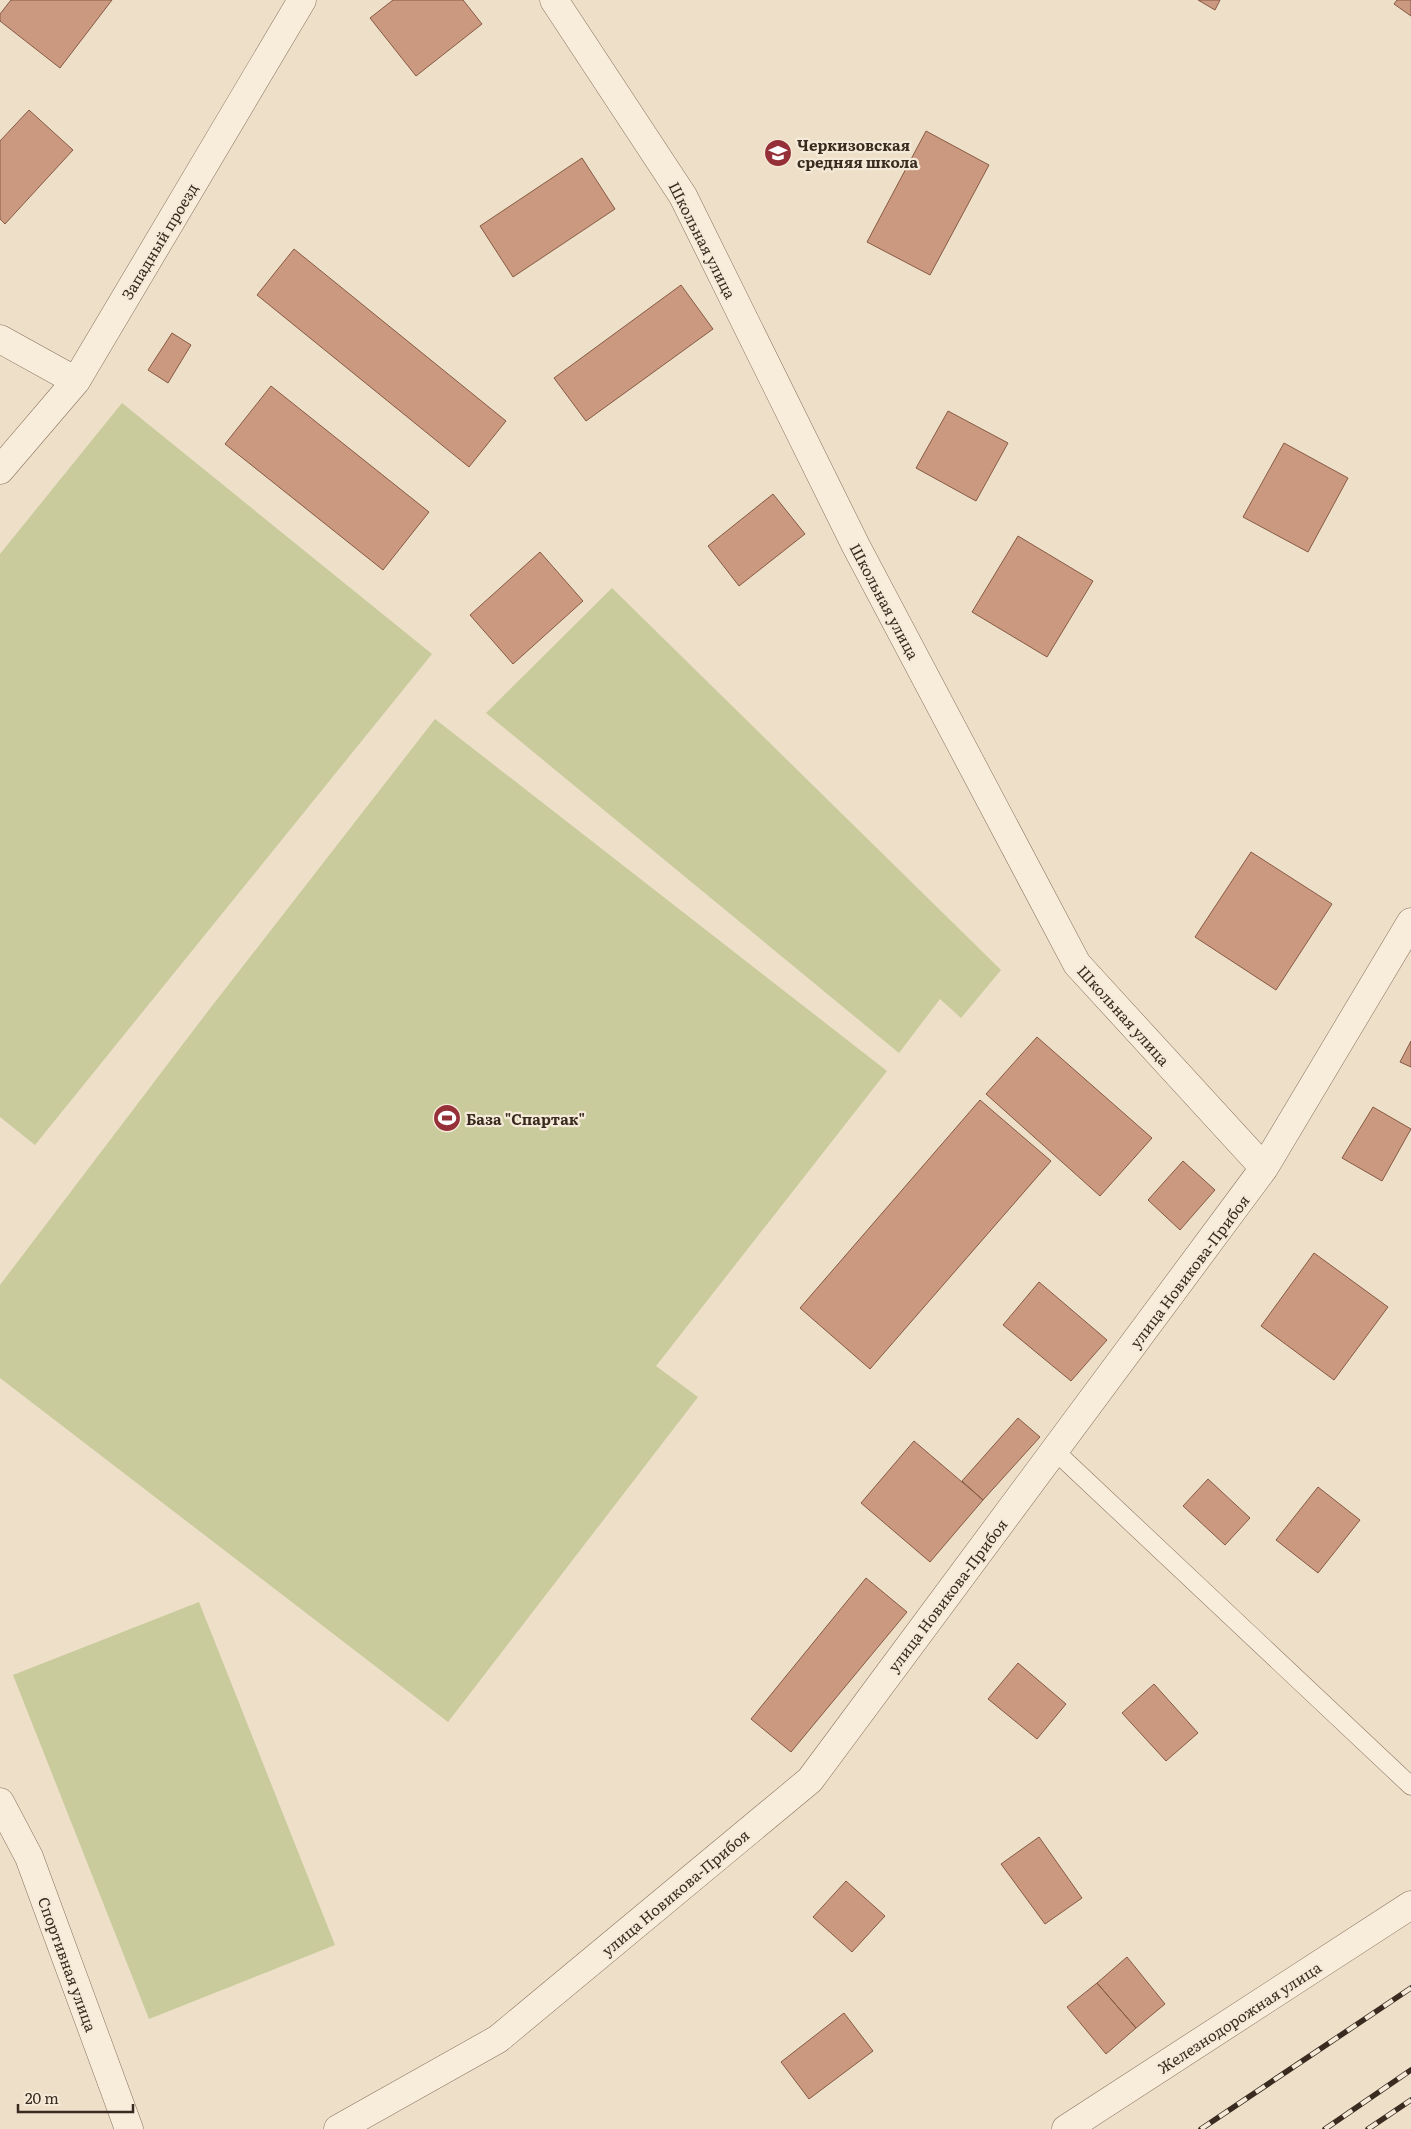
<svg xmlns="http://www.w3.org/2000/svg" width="1411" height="2129" font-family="Literata,serif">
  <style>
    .green { fill: #c9cb9c }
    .building { fill: #ca997f; stroke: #875a44 }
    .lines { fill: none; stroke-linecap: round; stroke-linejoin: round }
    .service-casing { stroke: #88715d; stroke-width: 19 }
    .minor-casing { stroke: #88715d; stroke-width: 29 }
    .service { stroke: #f8eddb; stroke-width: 18 }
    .minor { stroke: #f8eddb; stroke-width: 28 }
    .rail-casing { stroke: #392b20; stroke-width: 5.5 }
    .rail { stroke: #f5ead7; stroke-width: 4; stroke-dasharray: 11; stroke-linecap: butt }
    .labels { text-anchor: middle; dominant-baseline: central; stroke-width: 4.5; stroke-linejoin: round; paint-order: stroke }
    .poi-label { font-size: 15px; font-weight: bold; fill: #392b20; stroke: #f5ead7; text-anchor: start }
    .street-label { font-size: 15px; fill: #392b20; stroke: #f5ead7 }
  </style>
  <rect width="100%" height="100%" fill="#eddfc8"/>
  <!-- green -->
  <path class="green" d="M 122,403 L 432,654 L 35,1145 L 0,1117 L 0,554 Z
    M 612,588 L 1001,970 L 961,1018 L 940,999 L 899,1053 L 486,713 Z
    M 435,719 L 887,1071 L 656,1366 L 698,1397 L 448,1722 L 0,1378 L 0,1285 L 205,1015 Z
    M 199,1602 L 335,1945 L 149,2019 L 13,1675 Z"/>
  <!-- building -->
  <path class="building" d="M 11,0 L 112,0 L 60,68 L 0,21 L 0,14 Z
    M 393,0 L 463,0 L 482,24 L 416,76 L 370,18 Z
    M 1198,0 L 1220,0 L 1215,10 Z
    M 1397,0 L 1411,0 L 1411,16 L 1394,4 Z
    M 29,110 L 73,150 L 5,224 L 0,219 L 0,141 Z
    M 926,131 L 989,165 L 930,275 L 867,242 Z
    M 582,158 L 615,209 L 513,277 L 480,226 Z
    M 294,249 L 506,421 L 469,467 L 257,295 Z
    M 681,285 L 713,329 L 586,421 L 554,378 Z
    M 172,333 L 191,345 L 168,383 L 148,370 Z
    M 271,386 L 429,512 L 383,570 L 225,444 Z
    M 948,411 L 1008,443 L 976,501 L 916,468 Z
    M 1284,443 L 1348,478 L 1308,552 L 1243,517 Z
    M 773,494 L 805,534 L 739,586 L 708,546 Z
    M 1018,536 L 1093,581 L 1047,657 L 972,612 Z
    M 540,552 L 583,601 L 513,664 L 470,615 Z
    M 1251,852 L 1332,904 L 1276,990 L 1195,937 Z
    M 1037,1037 L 1152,1138 L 1100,1196 L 986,1094 Z
    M 1411,1041 L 1411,1067 L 1400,1062 Z
    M 980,1100 L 1051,1161 L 870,1369 L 800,1308 Z
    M 1373,1107 L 1411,1129 L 1382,1181 L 1342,1158 Z
    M 1183,1161 L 1215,1190 L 1180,1230 L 1148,1200 Z
    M 1314,1253 L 1388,1307 L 1334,1380 L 1261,1326 Z
    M 1039,1282 L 1107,1340 L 1071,1381 L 1003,1325 Z
    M 1018,1418 L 1040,1437 L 983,1500 L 962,1481 Z
    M 914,1441 L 983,1500 L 930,1562 L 861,1503 Z
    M 1208,1479 L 1250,1518 L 1225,1545 L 1183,1506 Z
    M 1318,1487 L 1360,1520 L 1318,1573 L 1276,1540 Z
    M 866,1578 L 907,1612 L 791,1752 L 751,1719 Z
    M 1018,1663 L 1066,1704 L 1037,1739 L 988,1699 Z
    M 1154,1684 L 1198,1733 L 1166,1761 L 1122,1713 Z
    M 1039,1837 L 1082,1898 L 1045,1924 L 1001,1864 Z
    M 846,1881 L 885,1916 L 852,1952 L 813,1917 Z
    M 1127,1957 L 1165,2004 L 1136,2028 L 1097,1983 Z
    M 1097,1983 L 1136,2028 L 1106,2054 L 1067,2007 Z
    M 844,2013 L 873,2051 L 809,2099 L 781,2062 Z"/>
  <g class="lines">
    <!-- service casing -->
    <g class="service-casing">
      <path id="service" d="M 1055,1451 L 1411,1786"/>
    </g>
    <!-- minor casing -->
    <g class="minor-casing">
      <path id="minor" d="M 554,0 L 683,196 L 856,546 L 1077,964 L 1264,1168
        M 0,339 L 76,381
        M 0,470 L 76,381 L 302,0
        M 0,1802 L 29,1857 L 129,2129
        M 338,2129 L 498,2039 L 810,1780 L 1264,1168 L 1411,922
        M 1066,2129 L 1411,1905"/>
    </g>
    <!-- service -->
    <use href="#service" class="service"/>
    <!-- minor -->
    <use href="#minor" class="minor"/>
    <!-- rail casing -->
    <g class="rail-casing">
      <path id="rail" d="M 1201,2129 L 1411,1988
        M 1325,2129 L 1411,2070
        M 1368,2129 L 1411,2100"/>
    </g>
    <!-- rail -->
    <use href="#rail" class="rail"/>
  </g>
  <!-- icons -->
  <defs>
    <g id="school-disc" transform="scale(1.4375)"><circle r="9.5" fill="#953038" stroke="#f5ead7"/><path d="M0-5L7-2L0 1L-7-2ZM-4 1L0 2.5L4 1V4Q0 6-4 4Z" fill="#fff"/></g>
    <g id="stadium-disc" transform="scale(1.4375)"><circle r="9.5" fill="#953038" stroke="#f5ead7"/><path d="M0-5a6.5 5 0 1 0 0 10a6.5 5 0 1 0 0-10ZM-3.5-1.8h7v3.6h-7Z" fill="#fff"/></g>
  </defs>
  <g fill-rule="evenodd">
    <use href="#school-disc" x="778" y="153"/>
    <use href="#stadium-disc" x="447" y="1118"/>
  </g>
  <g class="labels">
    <!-- poi labels -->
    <g class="poi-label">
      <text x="797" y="144">Черкизовская<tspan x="797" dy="17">средняя школа</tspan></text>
      <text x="466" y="1118">База "Спартак"</text>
    </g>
    <!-- street labels -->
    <g class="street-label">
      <text transform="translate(703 240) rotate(63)">Школьная улица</text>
      <text transform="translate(159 241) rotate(-59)">Западный проезд</text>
      <text transform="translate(885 601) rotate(62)">Школьная улица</text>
      <text transform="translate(1124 1015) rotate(48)">Школьная улица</text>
      <text transform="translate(1189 1271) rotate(-53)">улица Новикова-Прибоя</text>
      <text transform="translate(947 1595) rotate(-53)">улица Новикова-Прибоя</text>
      <text transform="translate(675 1892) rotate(-40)">улица Новикова-Прибоя</text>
      <text transform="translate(68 1964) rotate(70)">Спортивная улица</text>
      <text transform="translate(1239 2017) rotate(-33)">Железнодорожная улица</text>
    </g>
  </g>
  <!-- scale -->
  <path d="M18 2104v8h115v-8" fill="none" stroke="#392b20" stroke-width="2.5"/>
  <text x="25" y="2104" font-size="15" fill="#392b20" stroke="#f5ead7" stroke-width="4" paint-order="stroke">20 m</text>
</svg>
